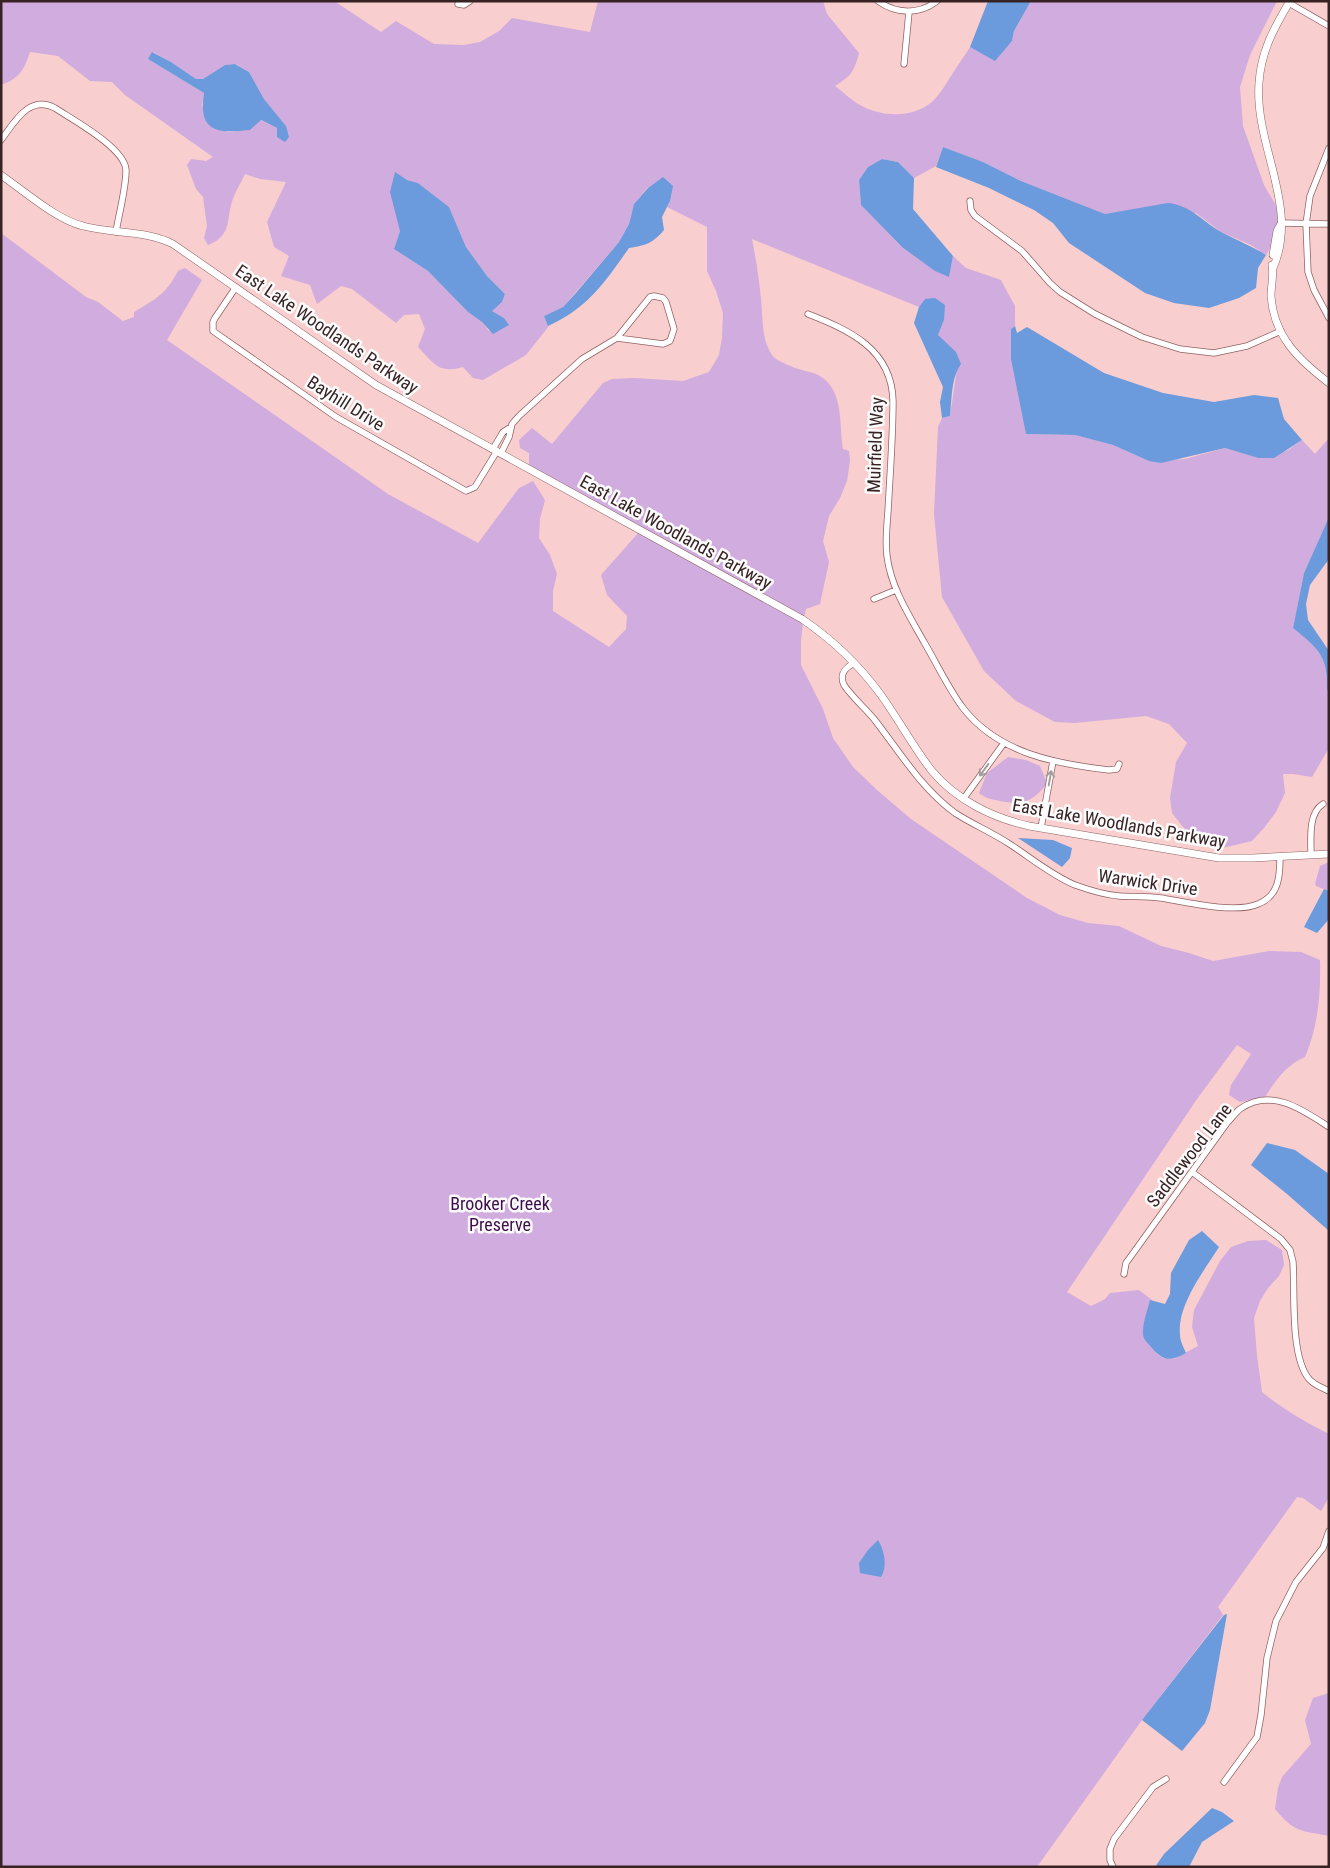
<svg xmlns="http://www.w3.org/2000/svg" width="1330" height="1868" font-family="'Roboto Condensed',sans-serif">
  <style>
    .green { fill: #d1acde; fill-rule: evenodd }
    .water { fill: #6b9add }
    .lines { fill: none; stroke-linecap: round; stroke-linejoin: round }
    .minor-casing { stroke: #906263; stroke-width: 7 }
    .tertiary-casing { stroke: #906263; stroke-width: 8 }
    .minor { stroke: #fff; stroke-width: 5.5 }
    .tertiary { stroke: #fff; stroke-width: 7 }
    .oneway { stroke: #a59c9c }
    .labels { text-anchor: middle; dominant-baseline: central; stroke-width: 5; stroke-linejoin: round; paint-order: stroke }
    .street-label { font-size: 18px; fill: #372324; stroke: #fbfbfb }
    .park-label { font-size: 18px; fill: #3f0e4d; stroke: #fbfbfb }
  </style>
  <rect width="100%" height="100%" fill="#f9cece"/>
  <!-- green -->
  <path class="green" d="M 1,1 L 334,1 L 381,32 L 396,21 L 434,44 L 464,45 L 480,42 L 499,31 L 512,18 L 590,32 L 598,1 L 823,1 L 827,14 L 859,53 C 854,72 851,76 835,86 C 843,92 851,100 860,105 C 881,117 913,119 933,101 C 941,93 947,82 953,73 C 958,64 965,56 970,47 L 995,60 L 1012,41 L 1014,31 L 1031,1 L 1277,1 L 1250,55 L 1240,87 L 1243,126 L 1264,185 L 1278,209 L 1278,222 L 1272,245 L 1266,255 L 1251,245 L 1221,232 L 1196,213 L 1135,210 L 1105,214 L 1021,181 L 983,162 L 943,147 L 936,166 L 914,178 L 898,162 L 882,159 L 868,167 L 859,180 L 861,205 L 902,247 L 949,276 L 953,256 L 966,268 L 1001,280 L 1015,306 L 1015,326 L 1011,329 L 1026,434 L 1075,435 L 1113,445 L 1149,461 L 1185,459 L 1225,448 L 1258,458 L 1288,450 L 1302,440 L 1315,454 L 1329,438 L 1329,517 L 1304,573 L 1293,628 C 1318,649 1328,655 1327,690 L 1329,691 L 1329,748 L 1312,777 L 1293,774 L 1283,774 L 1285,793 L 1276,812 L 1264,828 L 1252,841 L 1222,848 L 1202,844 L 1183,827 L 1172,813 L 1170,798 L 1176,762 L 1187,743 L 1169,724 L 1146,716 L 1075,723 L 1055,722 L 1016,701 L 984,671 L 942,597 L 934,514 L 938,427 L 942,418 L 950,416 L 957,369 L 938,335 L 944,320 L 925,299 L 919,307 L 752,239 C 756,259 759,279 761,299 C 763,317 761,339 772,355 C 776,361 787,364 795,368 C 804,371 815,372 823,378 C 844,394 839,426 843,449 L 849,451 L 850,461 L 847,481 L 840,498 L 829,516 L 823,541 L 829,562 L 820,604 L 806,609 L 804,618 L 529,465 L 529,453 L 520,448 L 519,440 L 532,428 L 552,444 L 603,383 L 612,379 L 635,378 L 683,381 L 709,372 L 719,355 L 722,338 L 723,313 L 716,291 L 707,271 L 707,227 L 667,207 L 670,201 L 647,188 L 634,204 L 629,224 L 619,242 L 563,307 L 544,316 L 549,326 L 526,355 L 483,380 L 473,378 L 463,367 C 439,374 434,364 418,347 L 425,329 L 419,314 L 404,315 L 396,323 L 352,289 L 341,286 L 317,304 L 310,285 L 281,276 L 289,256 L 274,247 L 267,222 L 286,182 L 260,179 L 245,174 C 242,181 237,188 234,196 C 225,217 234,235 208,245 L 204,238 L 207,226 L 203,197 L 196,189 L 187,165 L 191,159 L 206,161 L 213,157 L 125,95 L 112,82 L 90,81 L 58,56 L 30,52 C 24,70 20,78 1,85 ZM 153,52 L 171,62 L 196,79 L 203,79 L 225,65 L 236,64 L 249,72 L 264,99 L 286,126 L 277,128 L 260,120 L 250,130 L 228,132 L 212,127 L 202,105 L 204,93 L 148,59 ZM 407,180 L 418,183 L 449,207 L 466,247 L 487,276 L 505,294 L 502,302 L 491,311 L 504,318 L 508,325 L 489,331 L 482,322 L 468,312 L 428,271 L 394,249 L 400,231 Z
    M 1,233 L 86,297 L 98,302 L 123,321 L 134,317 L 134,312 C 156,299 166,294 178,271 L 185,268 L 202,280 L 167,340 L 388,494 L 478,543 L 519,488 L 533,481 L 545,500 L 540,519 L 539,538 L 550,555 L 557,574 L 553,591 L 553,611 L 609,647 L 626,629 L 627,616 L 607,595 L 601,575 L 639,532 L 803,623 L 801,640 L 801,665 L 823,709 L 833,738 L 853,767 L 877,790 L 911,819 L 1027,898 L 1060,915 L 1088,923 L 1119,926 L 1161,946 L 1189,953 L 1213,961 L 1269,951 L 1301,952 L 1320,960 C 1321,993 1318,1027 1305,1057 C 1285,1066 1277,1079 1265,1097 L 1240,1102 L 1229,1095 L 1231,1085 L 1251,1054 L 1237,1045 L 1197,1099 L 1067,1292 L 1091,1306 L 1105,1299 L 1110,1293 L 1139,1290 L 1152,1300 L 1143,1331 L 1156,1353 L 1163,1358 L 1174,1359 L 1198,1346 L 1192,1327 L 1194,1310 L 1220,1261 L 1231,1247 L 1248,1241 L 1266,1240 L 1282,1250 L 1284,1265 L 1279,1276 L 1268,1288 L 1260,1301 L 1254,1318 L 1257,1356 L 1262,1392 C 1283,1409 1305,1422 1329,1434 L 1329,1497 L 1321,1511 L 1303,1498 L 1297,1497 L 1218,1607 L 1223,1615 L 1142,1720 L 1037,1867 L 1,1867 Z
    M 1008,757 L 1026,760 L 1040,766 L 1047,783 C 1034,801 1023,806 1000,801 C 991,799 987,799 979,793 L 987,773 Z
    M 1329,862 L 1329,891 L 1316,886 L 1315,884 L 1320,866 Z
    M 1329,1693 L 1329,1836 C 1300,1830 1295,1833 1275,1809 L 1278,1788 L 1282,1777 L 1311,1744 L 1305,1720 L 1313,1698 Z"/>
  <!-- water -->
  <path class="water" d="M 988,1 L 1031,1 L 1014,31 L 1012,41 L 995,61 L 970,47 Z
    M 152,52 L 171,62 L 196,79 L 203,79 L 225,65 L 235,64 L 249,72 L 264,99 L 286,126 L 289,137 L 285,142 L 277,137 L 277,128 L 261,120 L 250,130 C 216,134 198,131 204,93 L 148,59 Z
    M 943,147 L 983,162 L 1021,181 L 1105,214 L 1168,203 C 1191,205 1204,223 1223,233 C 1238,241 1252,246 1266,255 L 1258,268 L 1256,288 L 1239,298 L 1209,308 L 1174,303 L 1145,293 L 1069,243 L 1053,223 L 1034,210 L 989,188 L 936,167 Z
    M 882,159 L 898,162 L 914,178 L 913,209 L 953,256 L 949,277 L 935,271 L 902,247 L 861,205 L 859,180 L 868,167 Z
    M 395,172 L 407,180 L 418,183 L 449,207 L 466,247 L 487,276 L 505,294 L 502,302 L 492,311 L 504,318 L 509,325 L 493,334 L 482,322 L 468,312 L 428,271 L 394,249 L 400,231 L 390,192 Z
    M 663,177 L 673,186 L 670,201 L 662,217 L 664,230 C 652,244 646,245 629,248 C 605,282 588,308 548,326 L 544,316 L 563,307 L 575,294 L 619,242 L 629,224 L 634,204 L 647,189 Z
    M 935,298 L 945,305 L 944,320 L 938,335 L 956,352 L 961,364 C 951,378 952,399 950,416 L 942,418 L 940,402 L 943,387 L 914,323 L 919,307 L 925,299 Z
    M 1015,326 L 1017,333 L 1027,327 L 1104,373 L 1163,393 L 1214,402 L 1254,395 L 1278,398 L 1284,419 L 1302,440 L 1274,458 L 1258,458 L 1225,448 L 1161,463 L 1149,461 L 1113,445 L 1075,435 L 1026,434 L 1011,359 L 1011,329 Z
    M 1329,517 L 1329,559 L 1310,585 L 1306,604 L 1308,620 L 1329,651 L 1329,691 L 1327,690 C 1328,655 1318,649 1293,628 L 1304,573 Z
    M 1018,838 L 1053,840 L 1072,848 L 1070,858 L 1062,867 Z
    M 1324,889 L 1329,891 L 1329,919 L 1317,933 L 1304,927 Z
    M 1267,1143 L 1295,1150 L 1329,1174 L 1329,1231 L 1287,1194 L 1251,1165 Z
    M 1202,1231 L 1219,1247 C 1204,1271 1177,1305 1180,1335 C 1180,1341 1184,1348 1186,1353 C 1171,1361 1164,1362 1152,1348 C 1147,1342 1142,1339 1143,1331 C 1143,1321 1148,1309 1150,1300 L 1165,1304 L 1170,1294 L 1171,1273 L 1189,1240 Z
    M 878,1540 C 884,1550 888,1566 881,1577 L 860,1573 L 859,1563 L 868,1550 Z
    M 1227,1614 L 1210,1710 L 1205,1723 L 1182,1751 L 1142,1720 L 1224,1615 Z
    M 1212,1808 L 1222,1812 L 1234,1821 L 1202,1842 L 1189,1867 L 1155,1867 L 1164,1854 Z"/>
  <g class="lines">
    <!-- minor casing -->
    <g class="minor-casing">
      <path id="minor" d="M 878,1 C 896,14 919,15 937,1
        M 1289,3 L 1329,26
        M 458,4 L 464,5 L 470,1
        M 904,64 L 909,12
        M 1,140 C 14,123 29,94 55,108 C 73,120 125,148 126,170 C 126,189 119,213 116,232
        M 1329,148 L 1310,196 L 1306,224 L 1308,272 L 1314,290 L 1329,318
        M 970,201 L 971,210 L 975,216 L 1022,251 L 1050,283 L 1060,292 L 1095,314 L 1142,337 L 1180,349 L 1214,353 L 1247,346 L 1281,331
        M 1281,223 L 1329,224
        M 236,287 L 215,318 L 213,322 L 213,331 L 336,417 L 466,491 L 475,487 L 497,451
        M 654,296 L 663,298 L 666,302 L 674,329 L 670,341 L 663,344 L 617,338 L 650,297 Z
        M 808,314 C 849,330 892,349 893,401 C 893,437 890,474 888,511 C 887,526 885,541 887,556 C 891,588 909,615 924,642 C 937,664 948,688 963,708 C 998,753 1055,764 1109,770 L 1117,769 L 1119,764
        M 493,449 L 503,432 L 511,427
        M 501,453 L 509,437 L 512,424 L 519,416 L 582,359 L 617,338
        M 874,599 L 896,590
        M 854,663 C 845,668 839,674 844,685 C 852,697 864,707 874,719 C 899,751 921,788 955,813 C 972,824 991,832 1008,843 C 1030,857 1051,875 1075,885 C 1089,890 1105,895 1119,896 C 1133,897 1147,896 1161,898 C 1185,902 1236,914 1258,904 C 1279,896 1280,876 1280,857
        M 964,798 L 1004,743
        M 1041,828 L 1053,761
        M 1311,855 C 1311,839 1308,813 1323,804
        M 1192,1172 L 1281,1239 L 1290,1250 L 1293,1262 C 1295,1293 1290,1356 1309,1379 C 1314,1385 1323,1388 1329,1391
        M 1124,1274 L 1126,1263 L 1227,1123 C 1231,1119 1235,1113 1240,1109 C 1271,1087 1303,1110 1329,1127
        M 1224,1782 L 1257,1737 L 1261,1715 L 1267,1658 L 1276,1621 L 1296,1582 L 1323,1548 L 1329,1531
        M 1113,1867 L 1110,1860 L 1110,1849 L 1114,1839 L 1153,1787 L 1166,1779"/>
    </g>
    <!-- tertiary casing -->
    <g class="tertiary-casing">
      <path id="tertiary" d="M 1,175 C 24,191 57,220 83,226 C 112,234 146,230 173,244 L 376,385 L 802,619 C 833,640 859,665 881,695 C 899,720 913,747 932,771 C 956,800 993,818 1029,826 L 1219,858 L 1253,858 L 1329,854
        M 1273,255 L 1277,231 L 1281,224
        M 1272,265 C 1274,275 1271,286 1271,296 C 1274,337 1299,360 1329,383
        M 1273,268 C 1300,207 1254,145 1259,83 C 1261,51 1274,28 1290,1"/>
    </g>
    <!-- minor -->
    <use href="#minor" class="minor"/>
    <!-- tertiary -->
    <use href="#tertiary" class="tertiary"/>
  </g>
  <!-- one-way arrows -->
  <defs><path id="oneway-shaft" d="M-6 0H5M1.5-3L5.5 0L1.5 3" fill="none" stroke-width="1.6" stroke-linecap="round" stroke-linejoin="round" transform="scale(1.25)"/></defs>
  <g class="oneway">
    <use href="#oneway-shaft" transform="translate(984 770) rotate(126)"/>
    <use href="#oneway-shaft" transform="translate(1050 778) rotate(-80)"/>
  </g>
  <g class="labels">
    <!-- street labels -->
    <g class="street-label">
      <text transform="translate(327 329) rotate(34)">East Lake Woodlands Parkway</text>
      <text transform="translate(346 403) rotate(32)">Bayhill Drive</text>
      <text transform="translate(875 445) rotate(-88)">Muirfield Way</text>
      <text transform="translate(676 532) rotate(29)">East Lake Woodlands Parkway</text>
      <text transform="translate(1119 823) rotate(10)">East Lake Woodlands Parkway</text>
      <text transform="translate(1148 882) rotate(8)">Warwick Drive</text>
      <text transform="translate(1189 1155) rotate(-52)">Saddlewood Lane</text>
    </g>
    <!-- park labels -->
    <g class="park-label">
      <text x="500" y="1203">Brooker Creek<tspan x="500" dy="21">Preserve</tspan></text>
    </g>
  </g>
  <!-- border -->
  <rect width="1330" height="1868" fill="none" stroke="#372324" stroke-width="5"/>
</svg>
